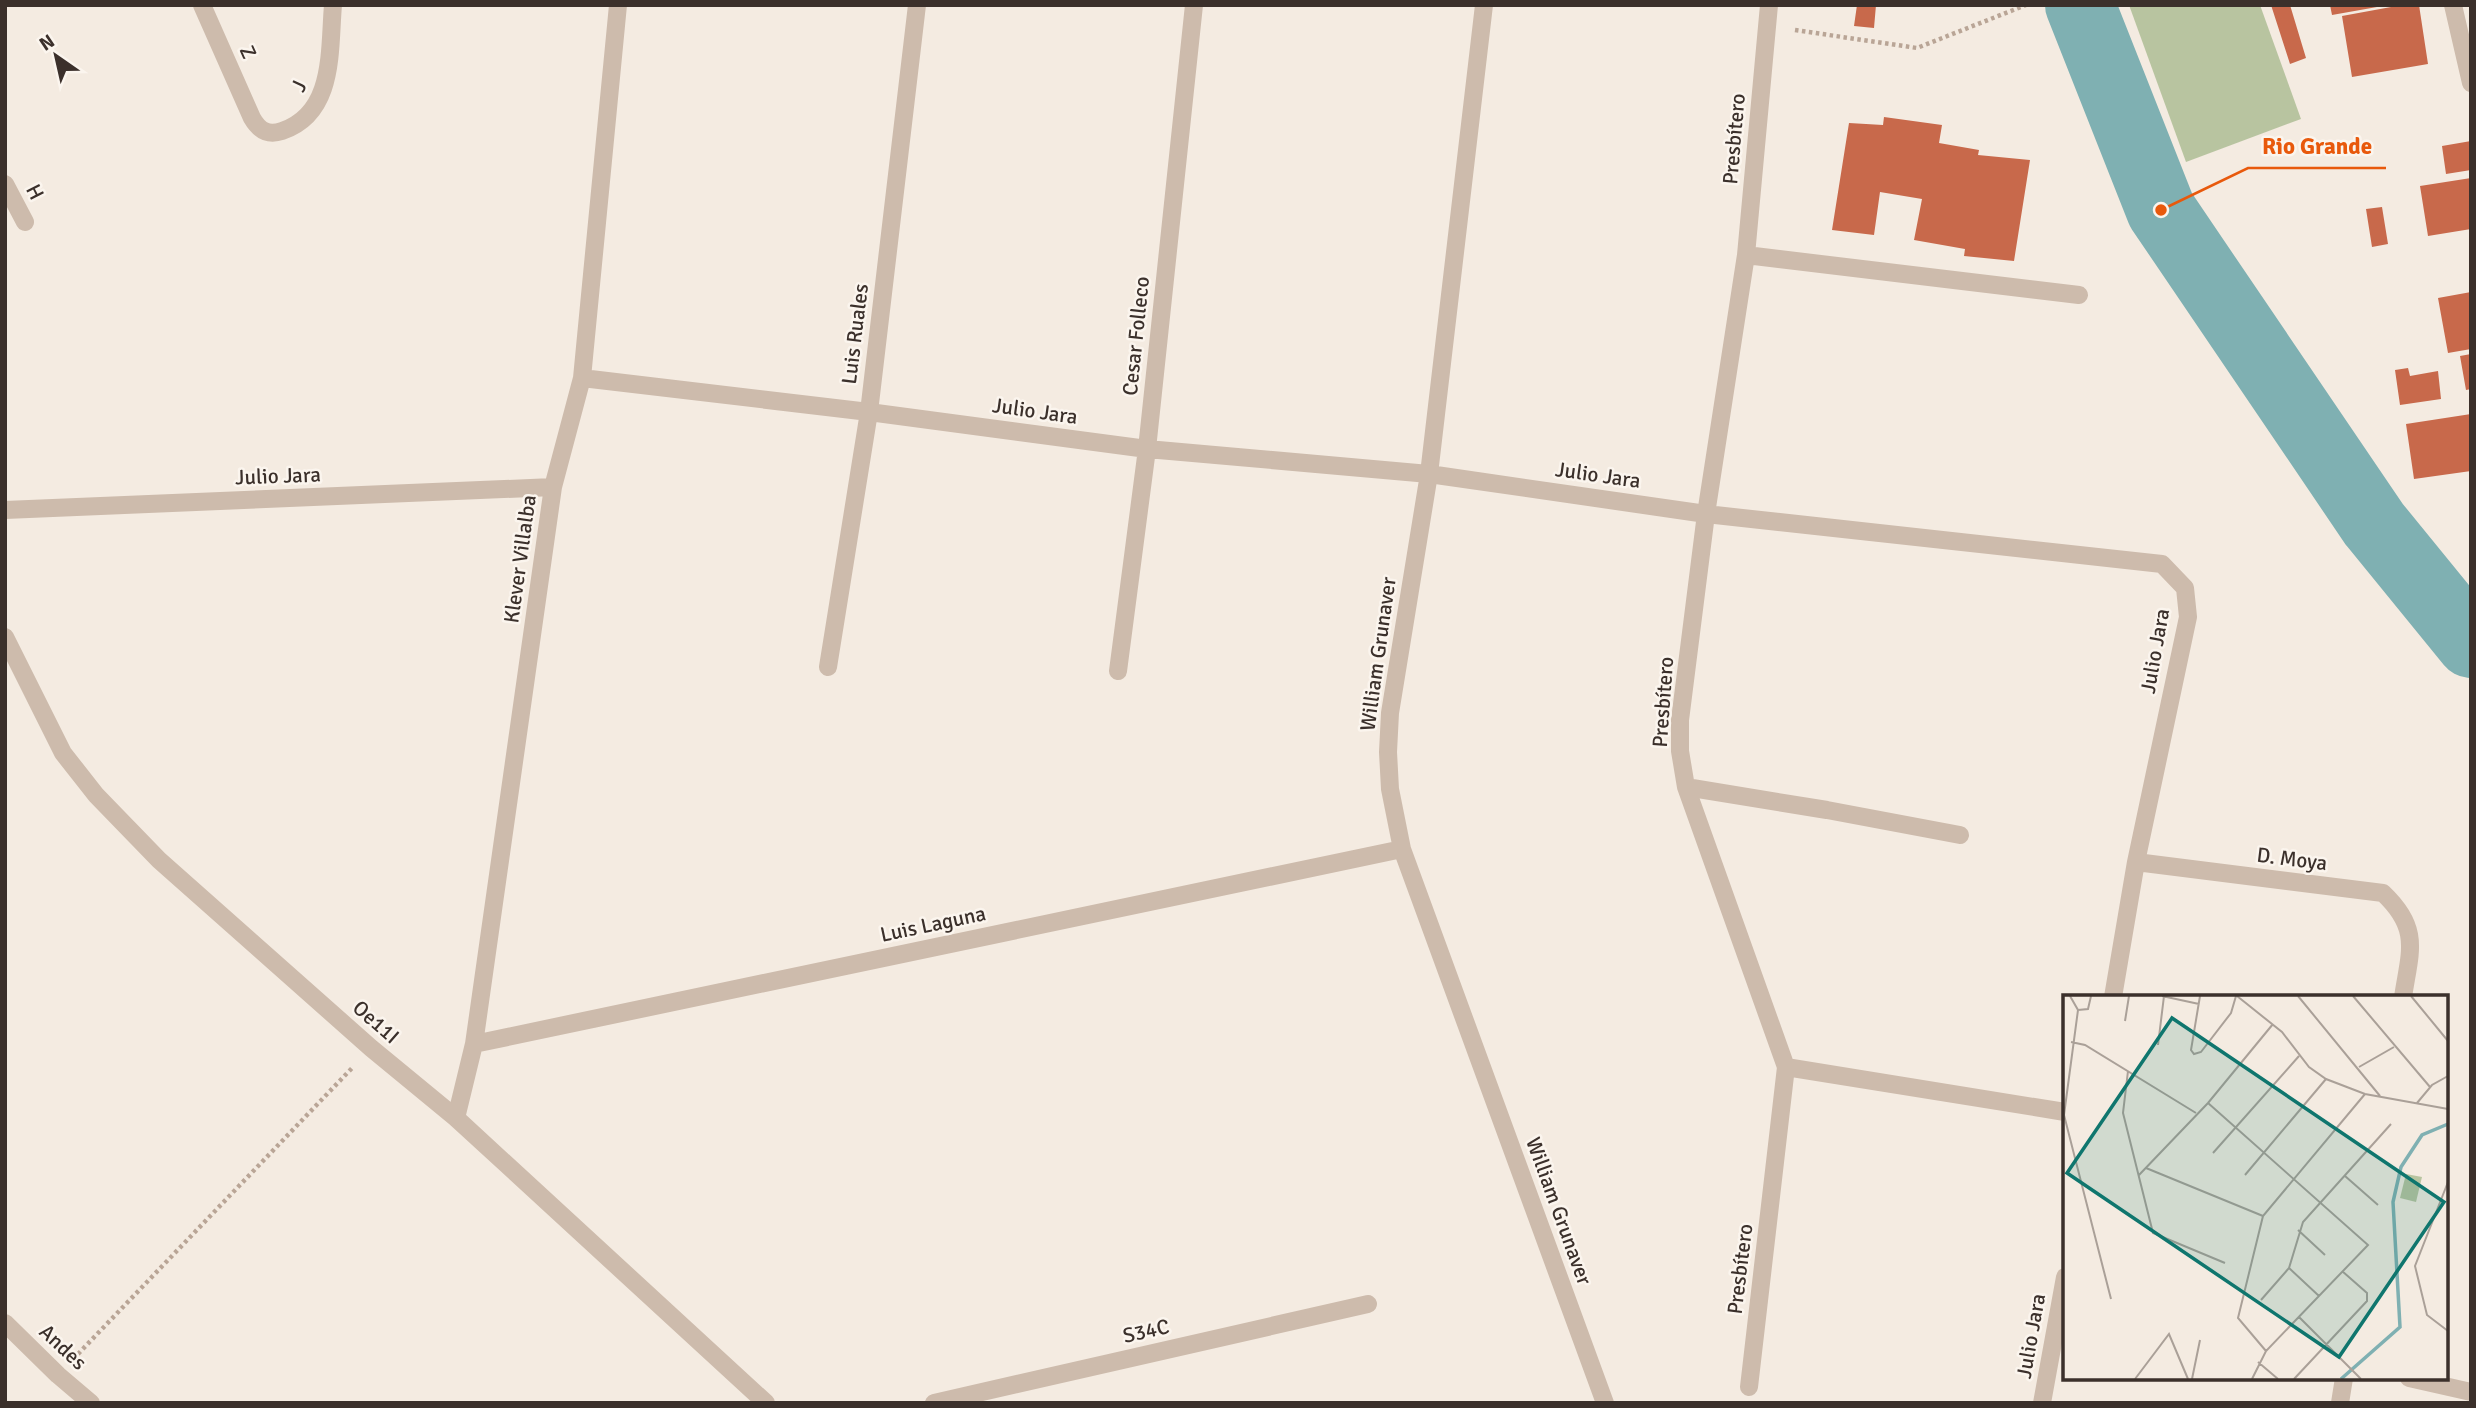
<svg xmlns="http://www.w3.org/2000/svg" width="2476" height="1408" font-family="Signika,sans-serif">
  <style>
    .green { fill: #b8c4a0 }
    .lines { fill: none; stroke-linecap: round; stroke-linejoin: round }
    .river { stroke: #7fb0b2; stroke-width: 70 }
    .building { fill: #c8694b }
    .path { stroke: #b9a596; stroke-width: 4.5; stroke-dasharray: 3.5 3.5; stroke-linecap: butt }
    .minor { stroke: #cdbbac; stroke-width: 18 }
    .labels { text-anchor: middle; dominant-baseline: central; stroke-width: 5; stroke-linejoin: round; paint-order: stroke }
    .street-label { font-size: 21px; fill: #3b302b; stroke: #fbf5ee }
    .inset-river { fill: none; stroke: #7fb0b2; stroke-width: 3.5 }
    .inset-road { fill: none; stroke: #aaa098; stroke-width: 2 }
    .view { fill: #0f766e; fill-opacity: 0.15; stroke: #0f766e; stroke-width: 3.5 }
    .inset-edge { fill: none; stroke: #3b302b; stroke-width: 3.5 }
    .leader { fill: none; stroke: #e8590c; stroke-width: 2.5 }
    .callout-dot { fill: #e8590c; stroke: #fbf5ee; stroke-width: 2.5 }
    .callout-label { font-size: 23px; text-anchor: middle; font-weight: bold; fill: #e8590c; stroke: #fbf5ee; stroke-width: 5; stroke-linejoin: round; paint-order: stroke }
  </style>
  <rect width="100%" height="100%" fill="#f4ebe1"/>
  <!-- green -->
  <path class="green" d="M 2129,5 L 2260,5 L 2301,119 L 2186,162 Z"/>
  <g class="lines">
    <!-- river -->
    <path class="river" d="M 2080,5 L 2161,210 L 2374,524 L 2471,643"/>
  </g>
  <!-- building -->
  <path class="building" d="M 1857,5 L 1876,5 L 1874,28 L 1854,26 Z
    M 2271,5 L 2290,5 L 2306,58 L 2290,64 Z
    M 2330,5 L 2377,5 L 2377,7 L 2332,15 Z
    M 2402,5 L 2419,5 L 2428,64 L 2352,77 L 2342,16 Z
    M 1884,117 L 1942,125 L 1939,143 L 1979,150 L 1978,155 L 2030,160 L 2014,261 L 1964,256 L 1965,249 L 1914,240 L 1922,199 L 1880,192 L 1874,235 L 1832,230 L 1849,123 L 1883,125 Z
    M 2471,141 L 2471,170 L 2446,174 L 2442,146 Z
    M 2471,178 L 2471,229 L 2428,236 L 2420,186 Z
    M 2382,207 L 2388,244 L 2372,247 L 2366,209 Z
    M 2471,292 L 2471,349 L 2448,353 L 2438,298 Z
    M 2471,354 L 2471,389 L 2466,390 L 2460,356 Z
    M 2408,368 L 2410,376 L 2438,371 L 2441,399 L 2400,405 L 2395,370 Z
    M 2471,414 L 2471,471 L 2414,479 L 2406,424 Z"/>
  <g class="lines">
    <!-- path -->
    <path class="path" d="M 1795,30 L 1917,48 L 2026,5
      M 78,1354 L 353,1067"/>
    <!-- minor -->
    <path class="minor" d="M 202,5 L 252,118 C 259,130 267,136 282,131 C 335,113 329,51 333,5
      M 1484,5 L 1429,474 L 1390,713 L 1388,752 L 1390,789 L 1402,849 L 1605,1403
      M 2453,5 L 2471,83
      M 5,184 L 25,222
      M 1746,255 L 2079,295
      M 582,378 L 869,412 L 1147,449 L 1429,474 L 1706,514 L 2162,564 L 2185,588 L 2188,617 L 2136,862 L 2113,997
      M 5,510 L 553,487
      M 5,637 L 63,753 L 96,795 L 159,860 L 371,1048 L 456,1118 L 766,1403
      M 828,667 L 869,412 L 917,5
      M 1118,671 L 1147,449 L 1194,5
      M 1686,787 L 1827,810 L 1960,835
      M 2136,862 L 2383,893 C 2421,929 2410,951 2403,997
      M 474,1044 L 1402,849
      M 1786,1067 L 2065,1112
      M 456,1118 L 474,1044 L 553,487 L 582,378 L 618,5
      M 5,1323 L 58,1375 L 91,1403
      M 2409,1378 L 2471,1392
      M 1749,1387 L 1786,1067 L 1686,787 L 1680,751 L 1680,720 L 1706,514 L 1746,255 L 1769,5
      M 934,1403 L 1368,1304
      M 2042,1403 L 2065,1277
      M 2340,1403 L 2344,1378"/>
  </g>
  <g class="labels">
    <!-- street labels -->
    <g class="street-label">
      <text transform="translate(248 52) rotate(66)">Z</text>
      <text transform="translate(299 86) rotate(-65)">J</text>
      <text transform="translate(1734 139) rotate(-85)">Presbítero</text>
      <text transform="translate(35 192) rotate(63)">H</text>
      <text transform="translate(855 334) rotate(-83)">Luis Ruales</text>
      <text transform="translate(1136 336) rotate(-84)">Cesar Folleco</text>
      <text transform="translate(1035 411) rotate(8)">Julio Jara</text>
      <text transform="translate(1598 475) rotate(8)">Julio Jara</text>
      <text transform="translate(278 476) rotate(-2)">Julio Jara</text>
      <text transform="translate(520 559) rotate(-82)">Klever Villalba</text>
      <text transform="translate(2155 651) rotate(-80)">Julio Jara</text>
      <text transform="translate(1378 654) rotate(-82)">William Grunaver</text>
      <text transform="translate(1663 702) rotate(-86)">Presbítero</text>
      <text transform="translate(2292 859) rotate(7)">D. Moya</text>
      <text transform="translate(933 924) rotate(-12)">Luis Laguna</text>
      <text transform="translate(376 1022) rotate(41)">Oe11I</text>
      <text transform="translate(1559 1211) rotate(70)">William Grunaver</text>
      <text transform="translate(1740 1269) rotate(-83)">Presbítero</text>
      <text transform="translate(1146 1331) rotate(-13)">S34C</text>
      <text transform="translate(2031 1336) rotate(-80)">Julio Jara</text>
      <text transform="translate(63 1347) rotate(43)">Andes</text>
    </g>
  </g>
  <!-- overview -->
  <g transform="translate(2063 995)">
    <rect width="385" height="385" fill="#f4ebe1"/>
    <path d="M 343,179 L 359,182 L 353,207 L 337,203 Z" fill="#b8c4a0"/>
    <path class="inset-river" d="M 278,384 L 337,332 L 330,207 L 338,172 L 359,140 L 385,129"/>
    <path class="inset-road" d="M 7,1 L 15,15 L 1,120 L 48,304M 99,1 L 136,9M 137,1 L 128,55 L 131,59 L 138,57 L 168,18 L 173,1M 174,1 L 219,37 L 246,72 L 263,84 L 302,99 L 385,114M 235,1 L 317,101M 290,1 L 367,92M 348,1 L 385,46M 15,15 L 25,14 L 28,1M 62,26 L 66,1M 8,47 L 22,50 L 133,118M 95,50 L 101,1M 296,72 L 331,52M 65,76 L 60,118 L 90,238 L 162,268M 145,108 L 305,250 L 203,356 L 189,384M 354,108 L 369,90 L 385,81M 150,158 L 236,61M 83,173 L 200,221M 76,180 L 145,108 L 210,29M 182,180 L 263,84M 282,181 L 315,210M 385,187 L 352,271 L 364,320 L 385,336M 235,235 L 262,260M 226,273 L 256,301M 198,305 L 226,273 L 240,227 L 328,129M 236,322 L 298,384M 203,356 L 175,323 L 200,221 L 302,99M 195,367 L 215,384M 72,384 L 106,339 L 125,384M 129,384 L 137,345M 231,384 L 304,306 L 304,298 L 279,276"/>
    <path class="view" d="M 109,23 L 381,207 L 276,362 L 4,178 Z"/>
    <rect width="385" height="385" class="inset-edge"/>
  </g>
  <!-- callouts -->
  <path class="leader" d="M2161 210L2248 168H2386"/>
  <circle class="callout-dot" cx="2161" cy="210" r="7"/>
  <g class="callout-label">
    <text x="2317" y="154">Rio Grande</text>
  </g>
  <!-- border -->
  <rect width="2476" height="1408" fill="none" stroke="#3b302b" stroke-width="14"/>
  <!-- north arrow -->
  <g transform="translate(56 56) rotate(326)" stroke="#fbf5ee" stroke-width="5" paint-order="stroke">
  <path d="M0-5L12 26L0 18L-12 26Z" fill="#3b302b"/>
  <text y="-10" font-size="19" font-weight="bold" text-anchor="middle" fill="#3b302b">N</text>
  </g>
</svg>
